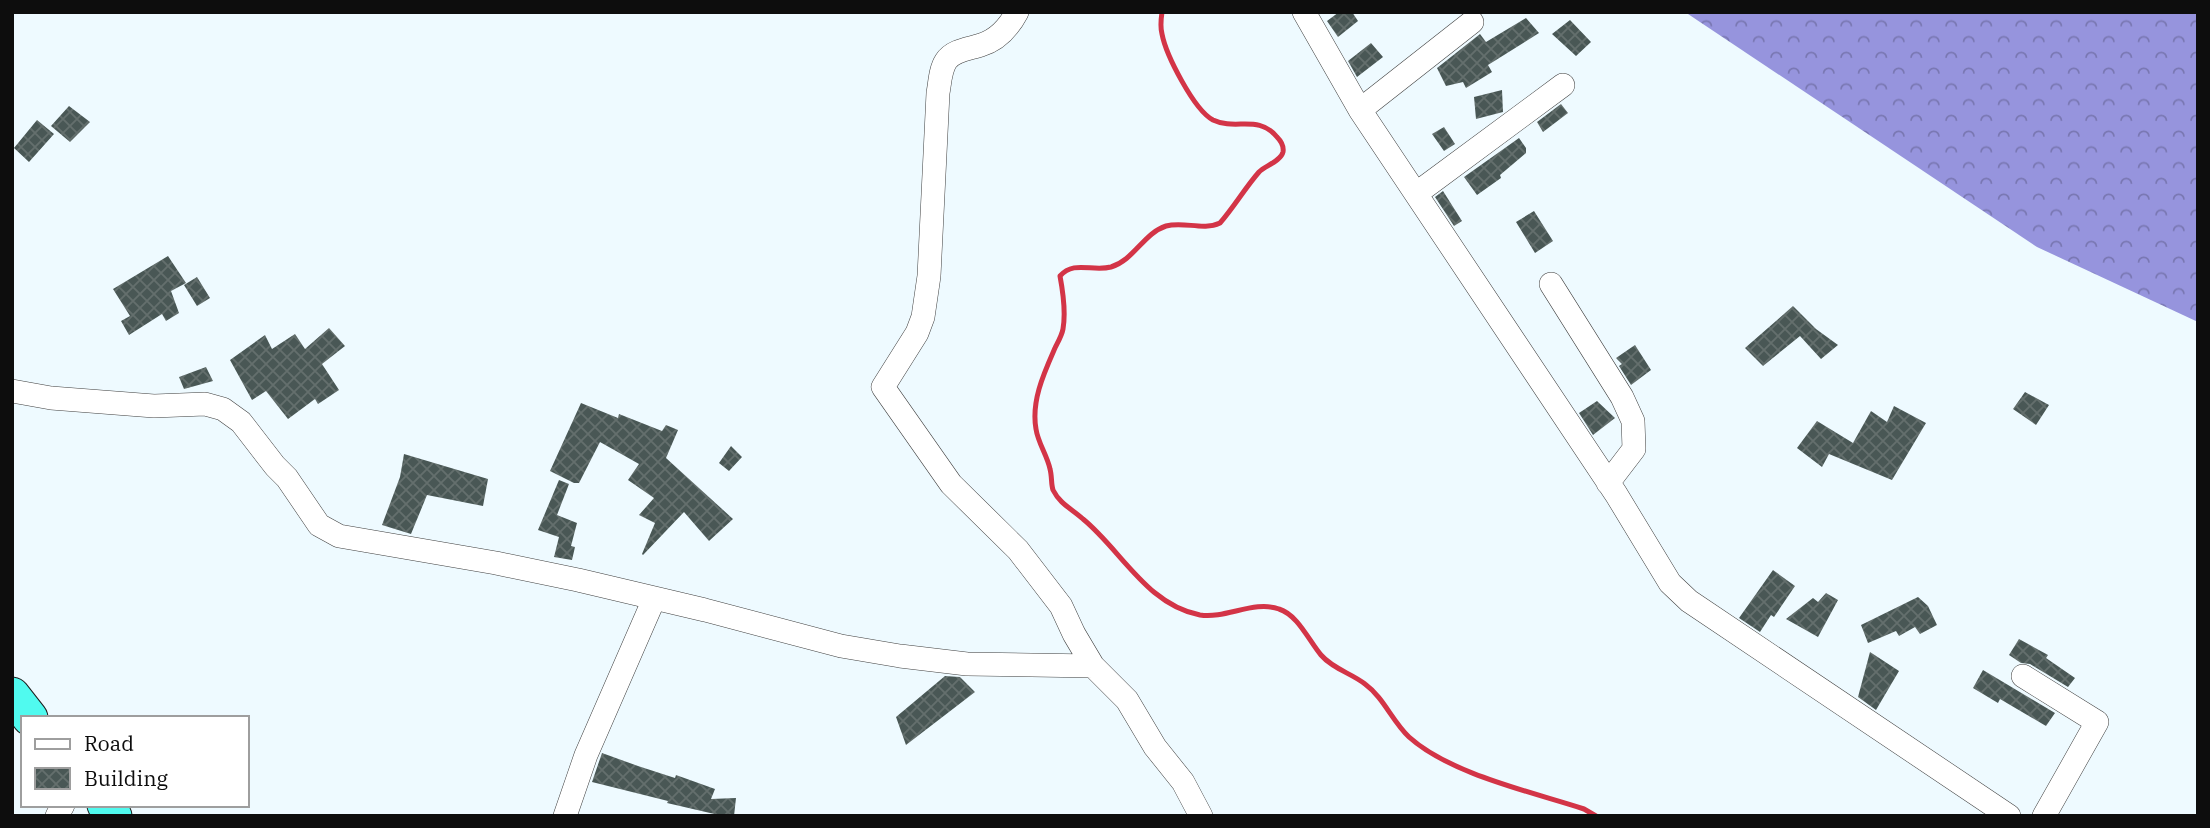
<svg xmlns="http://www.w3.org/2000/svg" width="2210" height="828" font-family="'IBM Plex Serif',serif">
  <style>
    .forest { fill: url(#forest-crowns) }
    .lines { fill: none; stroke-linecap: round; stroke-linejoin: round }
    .stream { stroke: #d33447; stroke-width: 5 }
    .building { fill: url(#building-cross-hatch) }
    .minor-casing { stroke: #404040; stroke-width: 24 }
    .highway-casing { stroke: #1e1e1e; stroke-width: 37 }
    .minor { stroke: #fff; stroke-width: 23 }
    .highway { stroke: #50faef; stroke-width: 35 }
  </style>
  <defs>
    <pattern id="forest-crowns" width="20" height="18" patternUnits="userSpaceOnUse" patternTransform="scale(1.75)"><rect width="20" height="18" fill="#9694dd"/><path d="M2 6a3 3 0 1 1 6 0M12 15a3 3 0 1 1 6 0" fill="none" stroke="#7977b2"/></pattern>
    <pattern id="building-cross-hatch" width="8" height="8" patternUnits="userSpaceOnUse" patternTransform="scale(1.75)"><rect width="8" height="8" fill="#495755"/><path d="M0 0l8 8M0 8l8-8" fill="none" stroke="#646f6d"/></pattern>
  </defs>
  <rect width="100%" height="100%" fill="#eefaff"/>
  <!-- forest -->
  <path class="forest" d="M 1685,12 L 2198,12 L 2198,322 L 2037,247 Z"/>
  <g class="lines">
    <!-- stream -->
    <path class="stream" d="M 1162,12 C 1161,19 1160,27 1162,34 C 1166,55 1194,110 1213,120 C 1236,131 1258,114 1277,137 C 1281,141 1284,146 1283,152 C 1281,161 1265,166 1259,172 C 1245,188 1234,207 1220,223 C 1203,231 1184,221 1166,226 C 1144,233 1134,260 1111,267 C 1092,272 1074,260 1060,276 C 1063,292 1066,312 1063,329 C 1062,335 1058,342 1055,348 C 1044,373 1031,401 1036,429 C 1038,443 1047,455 1050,469 C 1052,476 1051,484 1053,490 C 1060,504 1072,509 1083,519 C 1121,550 1147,605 1200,615 C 1226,619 1254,600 1279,609 C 1298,615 1309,641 1321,655 C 1333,669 1351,673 1365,684 C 1384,698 1392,721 1409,737 C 1450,774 1532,792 1584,809 L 1596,816"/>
  </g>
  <!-- building -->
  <path class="building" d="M 1339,12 L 1352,12 L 1358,21 L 1338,37 L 1327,21 Z
    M 1526,18 L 1539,33 L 1488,65 L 1492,72 L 1466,88 L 1463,82 L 1446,86 L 1437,68 L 1480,34 L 1486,42 Z
    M 1570,20 L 1591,42 L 1576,56 L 1552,34 Z
    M 1371,43 L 1383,57 L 1357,77 L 1348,61 Z
    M 1502,90 L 1503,112 L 1476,119 L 1474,97 Z
    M 1561,104 L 1568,113 L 1543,132 L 1537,122 Z
    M 69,106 L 90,122 L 70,142 L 51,126 Z
    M 37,120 L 54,134 L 29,162 L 14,148 Z
    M 1444,127 L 1455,144 L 1444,151 L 1432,134 Z
    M 1519,138 L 1526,148 L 1526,153 L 1500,175 L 1501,178 L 1477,195 L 1464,177 Z
    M 1443,191 L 1462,221 L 1454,226 L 1435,197 Z
    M 1534,211 L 1553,241 L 1535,253 L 1516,222 Z
    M 168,256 L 186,283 L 171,291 L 179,313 L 166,321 L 162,314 L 129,335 L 121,321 L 130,316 L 113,289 Z
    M 197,277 L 210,298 L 197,306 L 184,285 Z
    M 1793,306 L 1816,329 L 1838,345 L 1821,359 L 1800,336 L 1763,366 L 1745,348 Z
    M 329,328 L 345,346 L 322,364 L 339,390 L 318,404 L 315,399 L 288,419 L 266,391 L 252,400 L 230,360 L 265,335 L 272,349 L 295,334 L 305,349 Z
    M 1635,345 L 1651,370 L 1631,385 L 1619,366 L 1622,364 L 1616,358 Z
    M 206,367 L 213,381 L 184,389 L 179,377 Z
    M 2025,392 L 2049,405 L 2036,425 L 2013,409 Z
    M 1597,401 L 1615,418 L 1593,435 L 1579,413 Z
    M 581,403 L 618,418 L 619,414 L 662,431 L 666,425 L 678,430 L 666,458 L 733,519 L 709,541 L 684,512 L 643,555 L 642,554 L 655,523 L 639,515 L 654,498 L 628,480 L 639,464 L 600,442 L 579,483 L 574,483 L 550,471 Z
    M 1894,406 L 1926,423 L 1892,480 L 1829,454 L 1822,467 L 1797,448 L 1817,421 L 1853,443 L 1871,411 L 1887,422 Z
    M 731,446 L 742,457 L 729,471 L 719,463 Z
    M 404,454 L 488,479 L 483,506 L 427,495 L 411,534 L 382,525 L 400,477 Z
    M 559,480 L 569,484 L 557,515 L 577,523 L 571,546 L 575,547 L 572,560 L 554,557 L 559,537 L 538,530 Z
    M 1773,570 L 1795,586 L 1774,617 L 1771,615 L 1760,632 L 1739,618 Z
    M 1826,593 L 1838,600 L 1818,637 L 1786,619 L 1813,598 L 1818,602 Z
    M 1918,597 L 1928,606 L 1937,625 L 1920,634 L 1915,627 L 1899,636 L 1896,631 L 1868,643 L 1861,625 Z
    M 2019,639 L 2048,655 L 2046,658 L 2075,678 L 2068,687 L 2030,664 L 2021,663 L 2009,655 Z
    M 1870,652 L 1899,671 L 1876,710 L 1858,697 Z
    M 1983,670 L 2055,713 L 2046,726 L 2000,699 L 1998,703 L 1973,688 Z
    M 945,676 L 960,677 L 975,692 L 906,745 L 896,717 Z
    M 602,753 L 638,766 L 675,778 L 676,775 L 715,789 L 711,799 L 736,798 L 734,816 L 723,816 L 667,803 L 668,801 L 592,782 Z"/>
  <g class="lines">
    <!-- minor casing -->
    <g class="minor-casing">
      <path id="minor" d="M 1017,12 C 1009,27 998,40 981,45 C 969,49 953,50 946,61 C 940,70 940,83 938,93 L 929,276 L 923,317 L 917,333 L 883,387 L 951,484 L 1018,550 L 1061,606 L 1074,634 L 1093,666 L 1127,700 L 1155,747 L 1183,782 L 1201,816
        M 1304,12 L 1360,110 L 1616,494 L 1670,583 L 1689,601 L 2009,816
        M 1360,110 L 1472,22
        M 1417,193 L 1563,85
        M 1551,284 L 1622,397 L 1633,421 L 1634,449 L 1608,483
        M 12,391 L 51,398 L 154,406 L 205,404 L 223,409 L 241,422 L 275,466 L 287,478 L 319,525 L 339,536 L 496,563 L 578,580 L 705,610 L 841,646 L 900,656 L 967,664 L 1093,666
        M 2023,676 L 2097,722 L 2044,816
        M 57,816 L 63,805
        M 565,816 L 586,755 L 654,599"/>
    </g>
    <!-- highway casing -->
    <g class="highway-casing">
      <path id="highway" d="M 12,695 L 30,718
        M 105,805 L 114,816"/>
    </g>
    <!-- minor -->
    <use href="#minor" class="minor"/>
    <!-- highway -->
    <use href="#highway" class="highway"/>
  </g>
  <!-- border -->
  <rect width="2210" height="828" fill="none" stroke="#0d0d0d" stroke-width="28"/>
  <!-- legend -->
  <rect x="21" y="716" width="228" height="91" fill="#ffffff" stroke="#9e9e9e" stroke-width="2"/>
  <rect x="35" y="739" width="35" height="10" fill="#ffffff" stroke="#9e9e9e" stroke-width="2"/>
  <text x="84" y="751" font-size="21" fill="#0d0d0d">Road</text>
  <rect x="35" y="768" width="35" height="21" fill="url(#building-cross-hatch)" stroke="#9e9e9e" stroke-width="2"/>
  <text x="84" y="786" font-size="21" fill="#0d0d0d">Building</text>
</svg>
